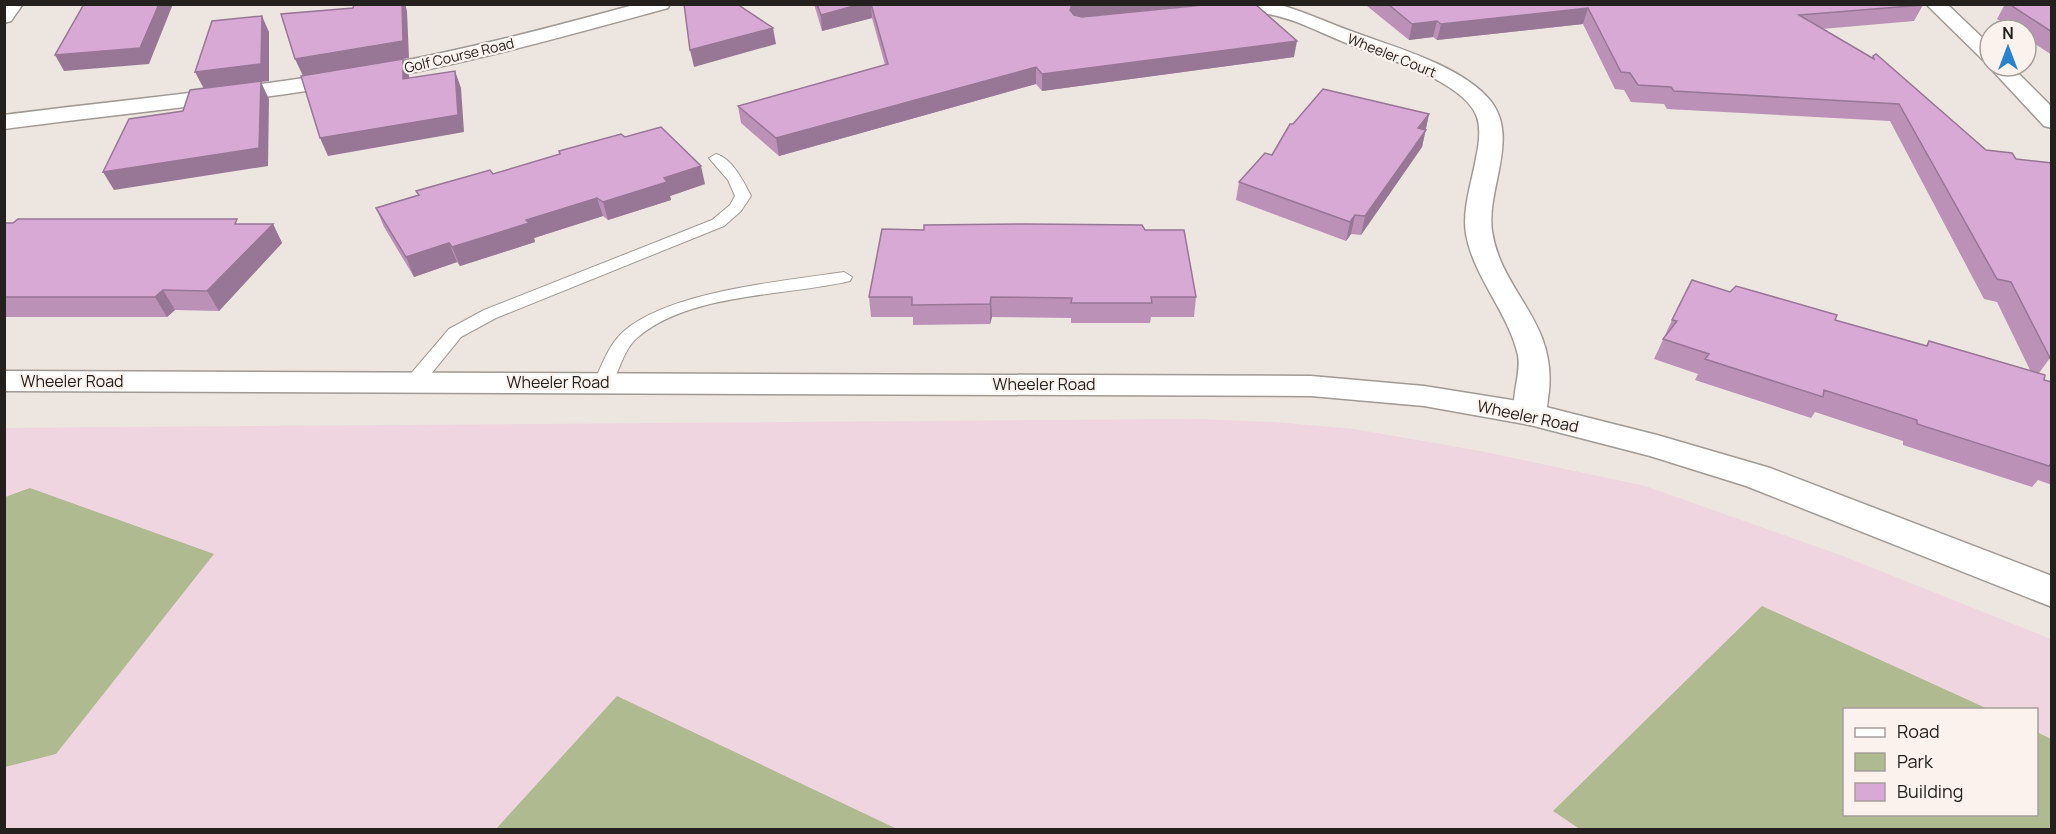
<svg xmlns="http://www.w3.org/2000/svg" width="2056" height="834" font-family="Manrope,sans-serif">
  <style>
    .education { fill: #eed5df; fill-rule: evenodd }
    .green { fill: #afba90 }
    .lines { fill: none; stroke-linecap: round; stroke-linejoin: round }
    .lane-casing { stroke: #a09994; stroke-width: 2 }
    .street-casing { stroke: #a09994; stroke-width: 3 }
    .secondary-casing { stroke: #a09994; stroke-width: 3 }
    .lane { fill: #fff; fill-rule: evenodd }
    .street { fill: #fff; fill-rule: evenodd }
    .secondary { fill: #fff; fill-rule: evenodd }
    .wall { fill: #bb91b8 }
    .shaded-wall { fill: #987696 }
    .building { fill: #d9a9d6; stroke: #987696; stroke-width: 1.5 }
    .labels { text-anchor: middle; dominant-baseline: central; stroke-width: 4.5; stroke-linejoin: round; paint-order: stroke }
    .far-street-label { font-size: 14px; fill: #23201e; stroke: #fbf2ed }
    .street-label { font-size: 16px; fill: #23201e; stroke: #fbf2ed }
  </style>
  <rect width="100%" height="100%" fill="#ede5e0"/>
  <!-- education -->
  <path class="education" d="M 1196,419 L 1274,422 L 1354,429 L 1480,451 L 1645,486 L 1843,556 L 2051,639 L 2051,829 L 5,829 L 4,428 ZM 1844,710 L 2036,710 L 2036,814 L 1844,814 Z"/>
  <!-- green -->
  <path class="green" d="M 30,488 L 214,554 L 56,754 L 5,767 L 5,497 Z
    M 1762,606 L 1988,709 L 1844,710 L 1844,814 L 2036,814 L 2037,732 L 2051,739 L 2051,829 L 1581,830 L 1553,811 Z
    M 617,696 L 897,829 L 496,829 Z"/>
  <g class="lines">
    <!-- lane casing -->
    <g class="lane-casing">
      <path id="lane" d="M 716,154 C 732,158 744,182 751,196 L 741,211 L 724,226 L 496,318 L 461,337 L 422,385 L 408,385 L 406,381 L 408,377 L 449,329 L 484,310 L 712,220 L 730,205 L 735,196 L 728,180 L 709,158 Z
        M 844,272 L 852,277 L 850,281 C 787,296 688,293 637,338 C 623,350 620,371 610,386 L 596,386 L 594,382 C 602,365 609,344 624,331 C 670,291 784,281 844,272 Z"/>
    </g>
    <!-- street casing -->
    <g class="street-casing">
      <path id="street" d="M 4,4 L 23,4 L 11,21 L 4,23 Z
        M 637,4 L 670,4 L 668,8 C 569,35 470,63 368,81 C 248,102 126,113 4,129 L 4,115 C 127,99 250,89 371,67 C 461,51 549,28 637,4 Z
        M 1219,4 L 1278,4 L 1296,10 C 1316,17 1336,26 1356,33 C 1397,48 1459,65 1489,99 C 1521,136 1486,189 1492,231 C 1501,292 1556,320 1549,391 C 1547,402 1548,412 1542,422 L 1530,425 L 1518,422 C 1507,404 1522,376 1518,355 C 1508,312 1474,278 1466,234 C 1462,209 1472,182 1476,158 C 1479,145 1481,129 1477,117 C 1465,82 1386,58 1354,46 C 1326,36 1297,19 1268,14 C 1250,11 1232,14 1214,17 L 1207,15 L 1204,11 L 1207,7 Z
        M 1926,4 L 1947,4 L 1990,45 L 1990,62 L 1983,60 Z
        M 1990,64 L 1990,66 L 2011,66 L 2052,107 L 2052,128 L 2044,126 L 1992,70 L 1988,66 Z"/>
    </g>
    <!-- secondary casing -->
    <g class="secondary-casing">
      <path id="secondary" d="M 4,371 L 1311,376 L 1424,386 L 1530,403 L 1657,435 L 1770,468 L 2052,576 L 2052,607 L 1746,486 L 1650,456 L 1530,425 L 1424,406 L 1311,396 L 4,391 Z"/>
    </g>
    <!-- lane -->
    <use href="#lane" class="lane"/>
    <!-- street -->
    <use href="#street" class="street"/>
    <!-- secondary -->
    <use href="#secondary" class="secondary"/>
  </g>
  <!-- wall -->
  <path class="wall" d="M 814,4 L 1207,4 L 1080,17 L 1294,57 L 1042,91 L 1036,84 L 779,156 L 741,123 L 738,106 L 885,65 L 872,18 L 822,31 Z
    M 1367,4 L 1923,5 L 1914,21 L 1822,29 L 1872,58 L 1873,56 L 1986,150 L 2050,358 L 2039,373 L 2044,380 L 2052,382 L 2052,485 L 2038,480 L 2032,487 L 1903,445 L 1903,441 L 1815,412 L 1811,418 L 1695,380 L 1698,374 L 1654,359 L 1672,320 L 1730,292 L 1835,320 L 1926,346 L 1929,341 L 2030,370 L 1997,302 L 1984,299 L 1890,121 L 1667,109 L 1664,104 L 1631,102 L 1624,90 L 1615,89 L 1583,24 L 1437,40 L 1433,37 L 1409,40 L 1367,6 Z
    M 2005,4 L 2052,4 L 2052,55 L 2026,38 L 2026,30 L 2014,30 L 1997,19 Z
    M 1429,114 L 1422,147 L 1361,235 L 1351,234 L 1346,241 L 1236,200 L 1239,182 L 1272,155 Z
    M 559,151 L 705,184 L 670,196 L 671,200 L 608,220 L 603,216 L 534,238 L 535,242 L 460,266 L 457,262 L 414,277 L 384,227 L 376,208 L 418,195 L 416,191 L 493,174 L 560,155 Z
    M 4,223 L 273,224 L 282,243 L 219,311 L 175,310 L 167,317 L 4,317 Z
    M 1145,230 L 1196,297 L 1194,317 L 1151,317 L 1150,323 L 1071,323 L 1071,318 L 992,317 L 990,324 L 913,325 L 913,317 L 871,317 L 869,297 Z"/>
  <!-- shaded-wall -->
  <path class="shaded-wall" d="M 159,4 L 173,4 L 149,64 L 64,71 L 55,55 Z
    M 402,4 L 405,4 L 407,11 L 409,58 L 303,76 L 295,59 Z
    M 861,4 L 871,4 L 872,18 L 822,31 L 821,15 Z
    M 1072,4 L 1207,4 L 1081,17 L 1072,20 L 1070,10 Z
    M 1588,8 L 1583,24 L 1437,40 L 1441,24 Z
    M 262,16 L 269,32 L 269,81 L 261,82 L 269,99 L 268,166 L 114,190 L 103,172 L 259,148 L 204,89 L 195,72 Z
    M 1437,21 L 1433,37 L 1409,40 L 1412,24 Z
    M 773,28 L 776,44 L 694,67 L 690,50 Z
    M 1297,41 L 1294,57 L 1042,91 L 1042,74 Z
    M 403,59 L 409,75 L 410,96 L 403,79 Z
    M 1036,67 L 1036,84 L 779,156 L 776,138 Z
    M 455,71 L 461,88 L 464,132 L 328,156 L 320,138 Z
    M 1429,114 L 1422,147 L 1361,235 L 1365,216 L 1418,128 Z
    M 701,166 L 705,184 L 670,196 L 671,200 L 608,220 L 603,202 L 664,178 Z
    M 597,198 L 603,216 L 534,238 L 535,242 L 460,266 L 452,247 L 526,220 Z
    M 1355,215 L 1351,234 L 1346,241 L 1350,222 Z
    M 273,224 L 282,243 L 219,311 L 207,291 Z
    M 449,243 L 457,262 L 414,277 L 406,257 Z
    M 163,290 L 175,310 L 167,317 L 155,297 Z
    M 991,297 L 992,317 L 990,324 L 990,304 Z"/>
  <!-- building -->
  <path class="building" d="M 84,4 L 159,4 L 140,48 L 55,55 Z
    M 354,4 L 402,4 L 403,41 L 295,59 L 281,14 L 353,8 Z
    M 684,4 L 737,4 L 773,28 L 690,50 Z
    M 817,4 L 861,4 L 821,15 Z
    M 871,4 L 1072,4 L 1070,10 L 1074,15 L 1082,17 L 1213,4 L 1255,4 L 1297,41 L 1042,74 L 1036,67 L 776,138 L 738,106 L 888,64 Z
    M 1388,4 L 1923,5 L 1799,15 L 1874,59 L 1873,56 L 1876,54 L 1986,150 L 2012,153 L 2016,159 L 2052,163 L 2052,353 L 2050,358 L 2011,282 L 1997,279 L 1899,104 L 1674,91 L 1671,87 L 1638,85 L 1630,73 L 1621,72 L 1588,8 L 1441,24 L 1437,21 L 1412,24 Z
    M 2009,4 L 2052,4 L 2052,32 Z
    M 262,16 L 261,64 L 195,72 L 212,21 Z
    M 403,59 L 403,79 L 455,71 L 458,115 L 320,138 L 301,76 Z
    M 261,81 L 259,148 L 103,172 L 129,119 L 183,111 L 190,90 Z
    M 1323,89 L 1429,114 L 1418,128 L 1426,130 L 1365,216 L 1355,215 L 1350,222 L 1239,182 L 1265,153 L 1272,155 L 1290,124 L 1293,124 Z
    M 661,127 L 701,166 L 664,178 L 667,182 L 603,202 L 597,198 L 526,220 L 529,223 L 452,247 L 449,243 L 406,257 L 376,208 L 419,195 L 416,191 L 490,170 L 493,174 L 560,154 L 559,151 L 621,134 L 625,137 Z
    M 18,219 L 237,219 L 235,224 L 273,224 L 207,291 L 163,290 L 155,297 L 4,297 L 4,223 L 13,223 Z
    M 1026,224 L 1142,225 L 1145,230 L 1184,230 L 1196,297 L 1151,297 L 1152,303 L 1071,303 L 1072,298 L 991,297 L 990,304 L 912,305 L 912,297 L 869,297 L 882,229 L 924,230 L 924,225 Z
    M 1692,280 L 1730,292 L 1736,286 L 1837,315 L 1835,320 L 1927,346 L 1929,341 L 2045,375 L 2044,380 L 2052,382 L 2052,462 L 2049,466 L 1917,424 L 1917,420 L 1824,390 L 1823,397 L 1705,359 L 1709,354 L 1663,339 L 1677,321 L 1672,320 Z"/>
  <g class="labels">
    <!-- far-street labels -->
    <g class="far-street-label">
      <text transform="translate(459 55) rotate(-13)">Golf Course Road</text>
      <text transform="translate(1392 55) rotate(22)">Wheeler Court</text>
    </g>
    <!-- street labels -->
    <g class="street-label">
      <text x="72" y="381">Wheeler Road</text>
      <text x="558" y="382">Wheeler Road</text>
      <text x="1044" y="384">Wheeler Road</text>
      <text transform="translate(1528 416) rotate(12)">Wheeler Road</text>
    </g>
  </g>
  <!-- border -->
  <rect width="2056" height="834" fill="none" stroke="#23201e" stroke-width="12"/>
  <!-- legend -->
  <rect x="1843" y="708" width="195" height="108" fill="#fbf2ed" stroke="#a59e9a" stroke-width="1.5"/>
  <rect x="1855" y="728" width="30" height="9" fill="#ffffff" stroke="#a59e9a" stroke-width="1.5"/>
  <text x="1897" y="738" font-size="18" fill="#23201e">Road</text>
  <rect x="1855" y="753" width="30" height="18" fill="#afba90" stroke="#a59e9a" stroke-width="1.5"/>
  <text x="1897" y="768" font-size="18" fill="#23201e">Park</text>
  <rect x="1855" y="783" width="30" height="18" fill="#d9a9d6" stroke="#a59e9a" stroke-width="1.5"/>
  <text x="1897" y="798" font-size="18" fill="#23201e">Building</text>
  <!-- north arrow -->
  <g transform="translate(2008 48)"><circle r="28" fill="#fbf2ed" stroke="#a59e9a" stroke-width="1.5"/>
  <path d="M0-4.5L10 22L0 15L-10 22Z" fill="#2882cf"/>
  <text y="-9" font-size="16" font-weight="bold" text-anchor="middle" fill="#23201e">N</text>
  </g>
</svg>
